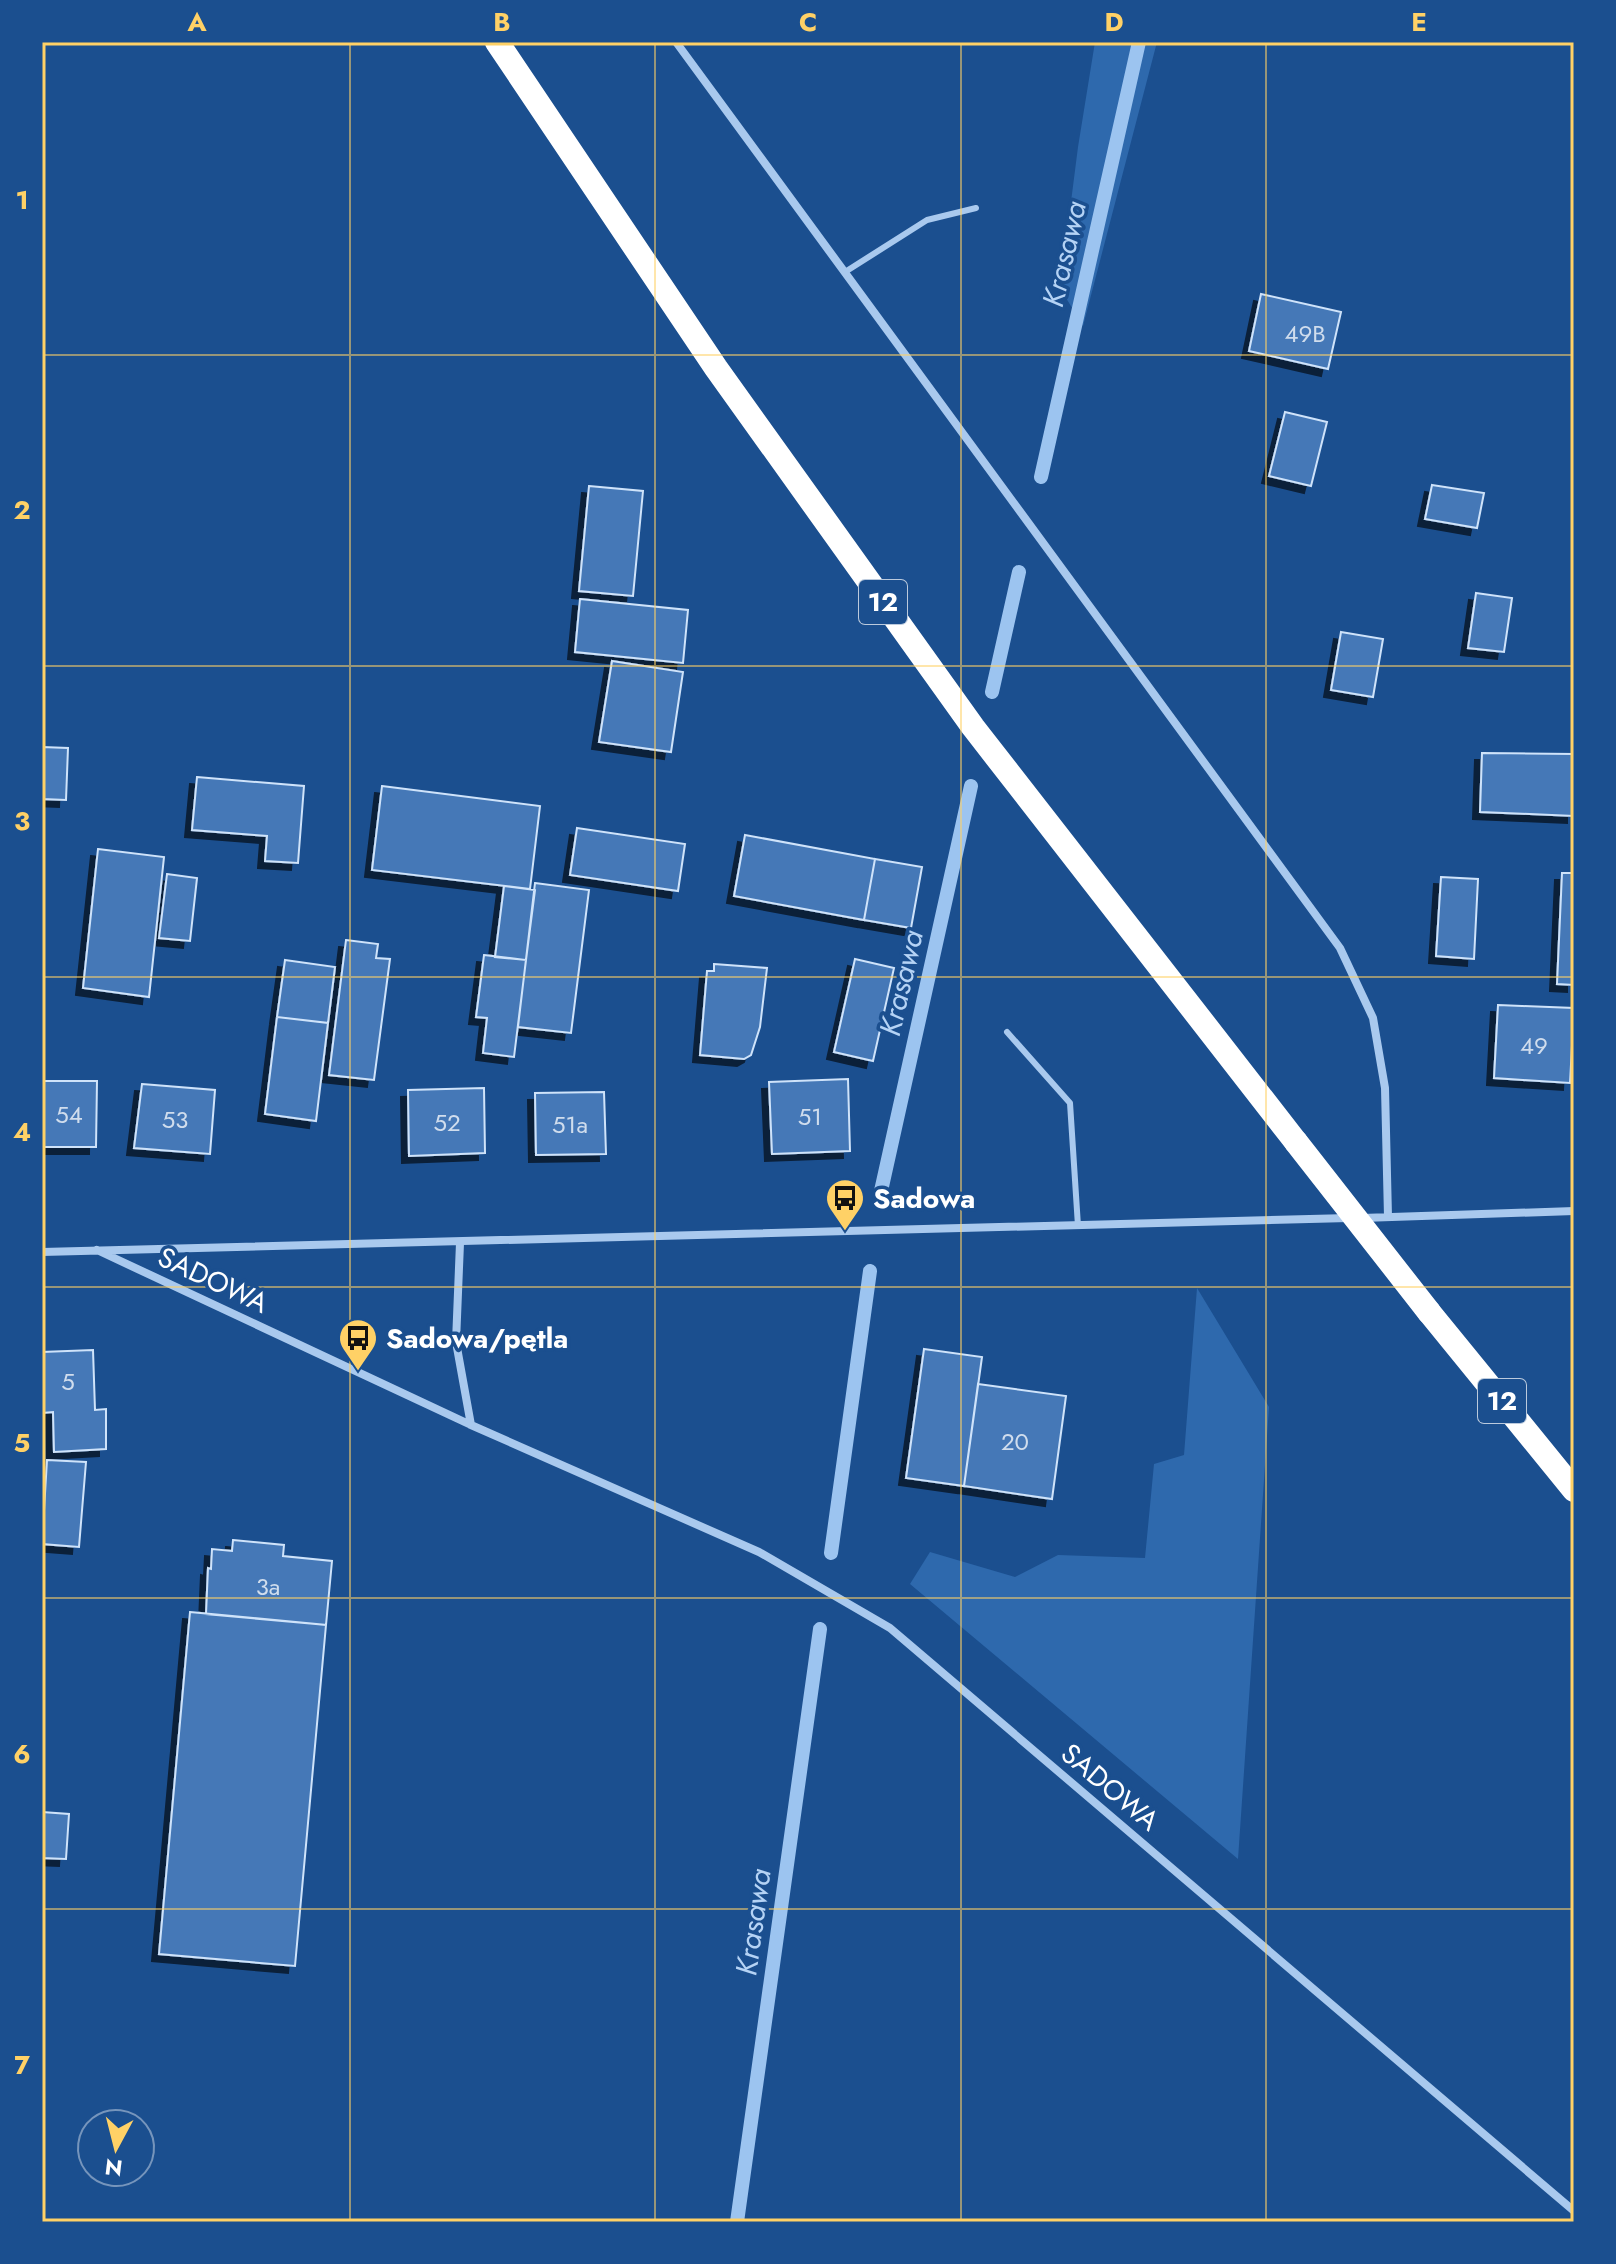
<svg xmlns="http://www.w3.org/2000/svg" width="1616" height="2264" font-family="Jost,sans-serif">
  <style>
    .green { fill: #2e69ad }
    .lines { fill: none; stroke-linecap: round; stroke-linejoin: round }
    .stream { stroke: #9cc4f0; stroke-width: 14 }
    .building { fill: #4478b7; stroke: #cfe3fa; stroke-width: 2; filter: url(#shadow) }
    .lane { stroke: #a9c9ee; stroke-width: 6 }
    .street { stroke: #a9c9ee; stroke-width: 8 }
    .highway { stroke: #fff; stroke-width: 24 }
    .highway-bridge { stroke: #fff; stroke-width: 24 }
    .grid { fill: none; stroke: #ffd166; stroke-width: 2; stroke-opacity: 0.55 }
    .labels { text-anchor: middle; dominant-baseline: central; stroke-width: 7; stroke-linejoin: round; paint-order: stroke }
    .number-label { font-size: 24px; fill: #d0dded }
    .shield { fill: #1b4f8f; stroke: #bbcadd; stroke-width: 2 }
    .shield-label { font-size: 26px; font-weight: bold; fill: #fff }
    .poi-label { font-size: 28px; font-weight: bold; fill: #fff; stroke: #1b4f8f; text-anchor: start }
    .street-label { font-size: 28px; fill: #fff; stroke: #1b4f8f }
    .water-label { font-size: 30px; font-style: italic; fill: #b5d3f5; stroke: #1b4f8f }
    .neatline { fill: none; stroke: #ffd166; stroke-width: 3 }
    .grid-label { font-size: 26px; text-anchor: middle; font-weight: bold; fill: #ffd166 }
  </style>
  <defs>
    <filter id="shadow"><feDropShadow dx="-7" dy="7" stdDeviation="0" flood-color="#0009"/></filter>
  </defs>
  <rect width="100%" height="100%" fill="#1b4f8f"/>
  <!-- green -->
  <path class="green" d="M 1095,42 L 1157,42 L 1083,326 L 1060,288 L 1078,147 Z
    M 1197,1288 L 1269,1407 L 1238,1859 L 910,1584 L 930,1552 L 1015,1577 L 1058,1555 L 1145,1558 L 1154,1464 L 1184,1455 Z"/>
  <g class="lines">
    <!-- stream -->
    <path class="stream" d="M 1041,477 L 1139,42
      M 992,692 L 1019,572
      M 881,1191 L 971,786
      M 831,1553 L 870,1271
      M 737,2222 L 820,1629"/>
  </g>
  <!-- building -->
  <path class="building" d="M 1261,294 L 1341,312 L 1328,369 L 1249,351 Z
    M 1285,412 L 1327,422 L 1311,486 L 1269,476 Z
    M 1432,485 L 1484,493 L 1477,528 L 1425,519 Z
    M 589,486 L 643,491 L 633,596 L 579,591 Z
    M 1476,593 L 1512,598 L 1504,652 L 1468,648 Z
    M 580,599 L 688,610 L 683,663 L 575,652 Z
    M 1341,632 L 1383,639 L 1373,697 L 1331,690 Z
    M 612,661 L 683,672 L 671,752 L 599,742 Z
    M 42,747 L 68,748 L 66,800 L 42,799 Z
    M 1482,753 L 1574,754 L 1574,816 L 1480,812 Z
    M 197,777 L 304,786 L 298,863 L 265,861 L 267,836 L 192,830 Z
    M 382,786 L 540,806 L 530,889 L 372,870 Z
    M 577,828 L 685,844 L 678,891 L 570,875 Z
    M 745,835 L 875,859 L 864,920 L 734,896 Z
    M 98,849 L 164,857 L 149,997 L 83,988 Z
    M 875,859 L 922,867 L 911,928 L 864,920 Z
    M 1562,873 L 1574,873 L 1574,985 L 1557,984 Z
    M 167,874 L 197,878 L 190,941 L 159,938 Z
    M 1441,877 L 1478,879 L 1474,959 L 1436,956 Z
    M 535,883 L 589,890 L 571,1033 L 518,1027 Z
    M 504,886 L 535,890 L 526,960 L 495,957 Z
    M 346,940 L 378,944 L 376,958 L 390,959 L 374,1080 L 329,1075 Z
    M 484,955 L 526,960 L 514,1057 L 483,1053 L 487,1018 L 476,1017 Z
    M 855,959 L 894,968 L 873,1061 L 834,1052 Z
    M 285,960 L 335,967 L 328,1023 L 277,1017 Z
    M 714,964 L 767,968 L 760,1027 L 751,1055 L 744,1059 L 700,1055 L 707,971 L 714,971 Z
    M 1498,1005 L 1574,1008 L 1570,1083 L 1494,1078 Z
    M 277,1017 L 328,1023 L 316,1121 L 265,1114 Z
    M 848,1079 L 850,1151 L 772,1154 L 769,1082 Z
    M 42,1081 L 97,1081 L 96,1147 L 42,1147 Z
    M 142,1084 L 215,1090 L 210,1154 L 134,1148 Z
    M 484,1088 L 485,1153 L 409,1156 L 408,1090 Z
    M 604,1092 L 606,1154 L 536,1155 L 535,1093 Z
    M 924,1349 L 982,1357 L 964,1486 L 906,1478 Z
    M 93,1350 L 95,1410 L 106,1409 L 106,1449 L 54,1452 L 53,1412 L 42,1413 L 42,1352 Z
    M 978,1384 L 1066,1396 L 1052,1499 L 964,1486 Z
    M 47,1460 L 86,1462 L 79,1547 L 42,1544 Z
    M 233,1540 L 284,1545 L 283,1556 L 332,1561 L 326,1625 L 206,1614 L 208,1568 L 211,1569 L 212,1549 L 232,1551 Z
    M 190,1612 L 326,1625 L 295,1966 L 159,1954 Z
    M 42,1812 L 69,1814 L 66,1859 L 42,1858 Z"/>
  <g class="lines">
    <!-- lane -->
    <path class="lane" d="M 845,272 L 927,220 L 976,208
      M 1007,1032 L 1070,1103 L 1078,1226"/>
    <!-- street -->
    <path class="street" d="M 676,42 L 1340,948 L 1373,1018 L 1385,1088 L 1388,1217
      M 1362,1218 L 1574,1211
      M 460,1243 L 456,1342 L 471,1425
      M 97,1250 L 471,1425 L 759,1552 L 890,1628 L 1574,2211
      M 42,1252 L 1349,1218"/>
    <!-- highway -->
    <path class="highway" d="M 497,42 L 716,368 L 973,727 L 1296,1142
      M 1429,1312 L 1574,1490"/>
    <!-- highway-bridge -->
    <path class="highway-bridge" d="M 1296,1142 L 1429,1312"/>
  </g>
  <!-- grid -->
  <path class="grid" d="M 350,42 L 350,2222M 655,42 L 655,2222M 961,42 L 961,2222M 1266,42 L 1266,2222M 42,355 L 1574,355M 42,666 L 1574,666M 42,977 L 1574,977M 42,1287 L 1574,1287M 42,1598 L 1574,1598M 42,1909 L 1574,1909"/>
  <!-- icons -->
  <defs>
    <g id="bus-pin" transform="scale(2)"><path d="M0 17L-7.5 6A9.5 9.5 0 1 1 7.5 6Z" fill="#ffd166" stroke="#1b4f8f"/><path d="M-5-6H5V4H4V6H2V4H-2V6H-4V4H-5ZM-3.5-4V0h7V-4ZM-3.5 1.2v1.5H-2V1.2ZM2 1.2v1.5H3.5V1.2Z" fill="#111"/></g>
  </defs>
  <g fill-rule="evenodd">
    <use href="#bus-pin" x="845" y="1198"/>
    <use href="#bus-pin" x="358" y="1338"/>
  </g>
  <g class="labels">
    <!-- number labels -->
    <g class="number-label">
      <text x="1305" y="333">49B</text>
      <text x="1534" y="1045">49</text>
      <text x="69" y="1114">54</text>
      <text x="810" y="1116">51</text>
      <text x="175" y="1119">53</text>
      <text x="447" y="1122">52</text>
      <text x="570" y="1124">51a</text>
      <text x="68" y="1381">5</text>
      <text x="1015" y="1441">20</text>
      <text x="268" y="1586">3a</text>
    </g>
    <!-- shield labels -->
    <g class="shield">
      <rect x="859" y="580" width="48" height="44" rx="6"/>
      <rect x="1478" y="1379" width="48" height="44" rx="6"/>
    </g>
    <g class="shield-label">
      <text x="883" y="602">12</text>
      <text x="1502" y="1401">12</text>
    </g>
    <!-- poi labels -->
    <g class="poi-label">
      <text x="873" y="1198">Sadowa</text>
      <text x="386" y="1338">Sadowa/pętla</text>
    </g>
    <!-- street labels -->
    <g class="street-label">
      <text transform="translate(213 1280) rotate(25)">SADOWA</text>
      <text transform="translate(1110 1787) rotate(40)">SADOWA</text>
    </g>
    <!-- water labels -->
    <g class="water-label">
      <text transform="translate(1064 254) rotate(-77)">Krasawa</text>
      <text transform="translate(901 983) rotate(-77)">Krasawa</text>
      <text transform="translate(753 1922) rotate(-82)">Krasawa</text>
    </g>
  </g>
  <!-- border -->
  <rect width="1616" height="2264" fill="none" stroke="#1b4f8f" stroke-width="88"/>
  <!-- north arrow -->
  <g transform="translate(116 2148) rotate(187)"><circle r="38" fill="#1b4f8f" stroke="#7695bc" stroke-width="2"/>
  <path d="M0-6L14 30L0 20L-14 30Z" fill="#ffd166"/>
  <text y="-12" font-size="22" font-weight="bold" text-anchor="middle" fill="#ffffff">N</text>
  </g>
  <rect x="44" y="44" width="1528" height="2176" class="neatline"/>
  <g class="grid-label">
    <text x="197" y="31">A</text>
    <text x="502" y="31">B</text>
    <text x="808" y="31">C</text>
    <text x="1114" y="31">D</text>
    <text x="1419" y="31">E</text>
    <text x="22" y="209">1</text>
    <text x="22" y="519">2</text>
    <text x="22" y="830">3</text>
    <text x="22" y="1141">4</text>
    <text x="22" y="1452">5</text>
    <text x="22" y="1763">6</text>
    <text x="22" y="2074">7</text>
  </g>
</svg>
